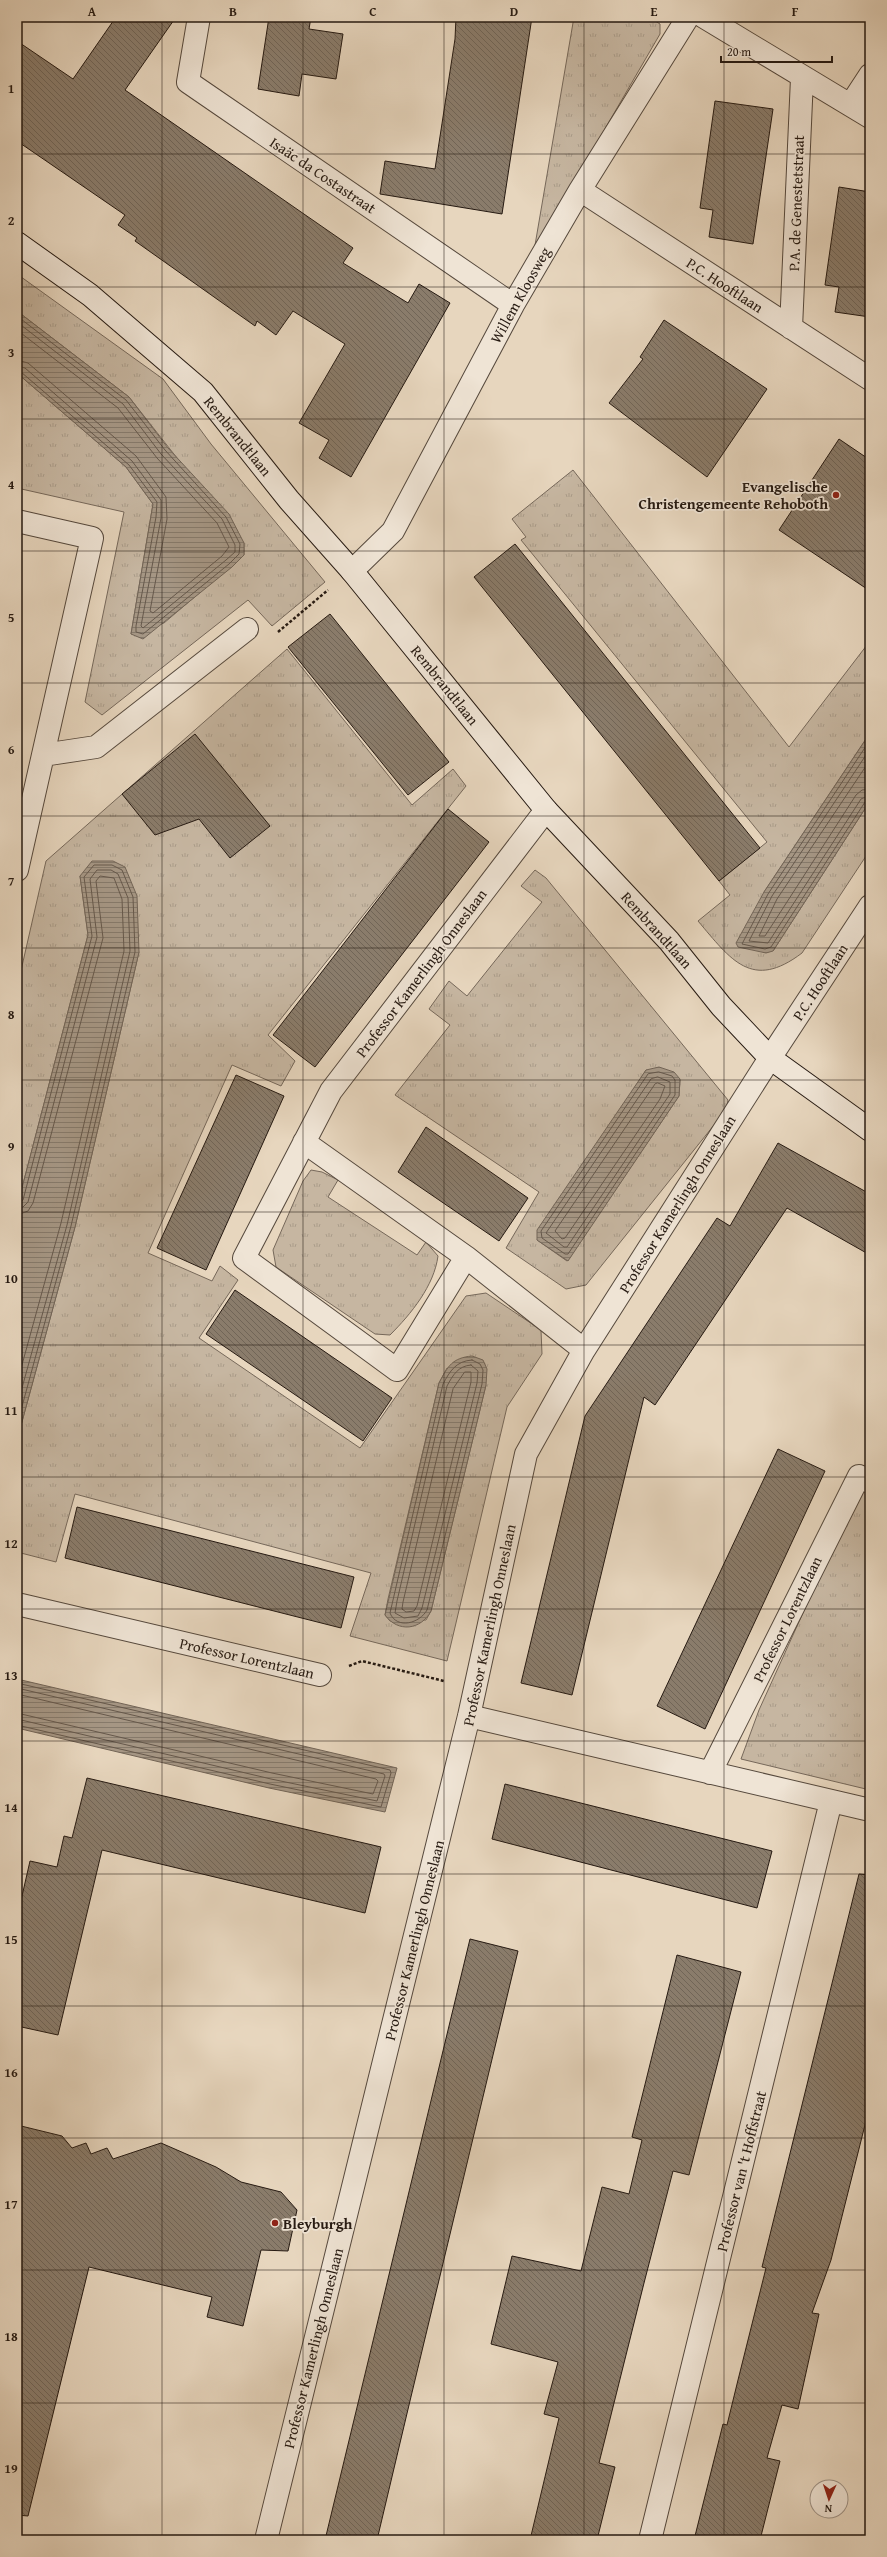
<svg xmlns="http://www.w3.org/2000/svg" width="887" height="2557" font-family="'Gentium Book Plus',serif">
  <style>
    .grass { fill: url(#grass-tufts); stroke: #76685a; fill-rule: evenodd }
    .water { fill: url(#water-rules); stroke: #726456 }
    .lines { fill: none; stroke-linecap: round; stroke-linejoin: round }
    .shore { stroke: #66584b; stroke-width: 1 }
    .building { fill: url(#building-back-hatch); stroke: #261a12 }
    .street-casing { stroke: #56493d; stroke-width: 24 }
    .secondary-casing { stroke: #261a12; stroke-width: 24 }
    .path { stroke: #261a12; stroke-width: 2.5; stroke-dasharray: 3 2; stroke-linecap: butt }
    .street { stroke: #efe4d5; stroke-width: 22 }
    .secondary { stroke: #efe4d5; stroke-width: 22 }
    .grid { fill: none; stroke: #261a12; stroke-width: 1; stroke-opacity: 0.55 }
    .poi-dot { fill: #8f2418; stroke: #efe4d5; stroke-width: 1.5 }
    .labels { text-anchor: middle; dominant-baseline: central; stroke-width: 3.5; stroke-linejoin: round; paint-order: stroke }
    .street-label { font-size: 15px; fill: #261a12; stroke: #efe4d5 }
    .poi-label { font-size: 15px; font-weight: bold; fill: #261a12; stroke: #efe4d5; text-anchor: end }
    .neatline { fill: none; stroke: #261a12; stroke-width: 1.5 }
    .grid-label { font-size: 13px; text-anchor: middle; font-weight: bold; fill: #261a12 }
  </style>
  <defs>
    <pattern id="grass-tufts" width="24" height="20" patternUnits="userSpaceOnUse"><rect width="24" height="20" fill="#c6b6a1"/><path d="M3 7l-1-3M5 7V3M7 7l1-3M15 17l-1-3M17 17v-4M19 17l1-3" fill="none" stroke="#aa9c8a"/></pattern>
    <pattern id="water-rules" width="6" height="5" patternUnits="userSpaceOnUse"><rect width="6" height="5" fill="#a59684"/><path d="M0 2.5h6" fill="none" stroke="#867a6b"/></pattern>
    <pattern id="building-back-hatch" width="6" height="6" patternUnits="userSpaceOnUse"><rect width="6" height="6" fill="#8a7c6b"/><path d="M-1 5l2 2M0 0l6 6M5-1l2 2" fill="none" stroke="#716557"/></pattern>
  </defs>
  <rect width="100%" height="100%" fill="#e7d6be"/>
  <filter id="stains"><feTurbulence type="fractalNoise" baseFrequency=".005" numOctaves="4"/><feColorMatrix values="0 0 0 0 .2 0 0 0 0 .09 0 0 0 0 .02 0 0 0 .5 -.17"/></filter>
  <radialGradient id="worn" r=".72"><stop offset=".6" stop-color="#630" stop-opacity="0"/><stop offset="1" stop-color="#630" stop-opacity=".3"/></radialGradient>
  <!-- grass -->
  <path class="grass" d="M 574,17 L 649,17 L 660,24 L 660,34 L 534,251 Z
    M 17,274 L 163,379 L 211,444 L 325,582 L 272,626 L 248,600 L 102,715 L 85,702 L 124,512 L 17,488 L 17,373 L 126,467 L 153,504 L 131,634 L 164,623 L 244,555 L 244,543 L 129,397 L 17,311 Z
    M 573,470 L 789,747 L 870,641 L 870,733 L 764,892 L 773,951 L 870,801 L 870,850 L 802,953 C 752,991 731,960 698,921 L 730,895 L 719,881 L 767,842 L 521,540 L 526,537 L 512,519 Z
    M 287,649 L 412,805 L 453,769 L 466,786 L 268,1035 L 295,1061 L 281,1086 L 232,1065 L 148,1253 L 212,1281 L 220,1266 L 238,1280 L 199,1338 L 360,1448 L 466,1296 L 486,1293 L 541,1330 L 542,1354 L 507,1407 L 447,1661 L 350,1636 L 371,1573 L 75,1494 L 56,1562 L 17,1552 L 17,1440 L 75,1227 L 139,952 L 80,876 L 88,935 L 17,1207 L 17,988 L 46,861 ZM 447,1368 L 486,1385 L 431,1611 L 426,1620 L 390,1621 L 385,1615 L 388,1599 L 439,1383 Z
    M 535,870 L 546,878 L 728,1100 L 726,1110 L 586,1285 L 566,1289 L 506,1248 L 539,1192 L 395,1095 L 450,1025 L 429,1009 L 449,981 L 467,996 L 542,902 L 521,886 ZM 646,1070 L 680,1080 L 679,1096 L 567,1261 L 537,1240 Z
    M 311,1170 L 322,1172 L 338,1180 L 328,1197 L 417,1255 L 426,1242 L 438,1256 C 434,1286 411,1314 390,1335 L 375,1334 L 276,1267 L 273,1250 L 303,1181 Z
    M 870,1487 L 870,1790 L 741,1759 L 759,1710 L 857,1494 Z"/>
  <!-- water -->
  <path class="water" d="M 17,311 L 129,397 L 168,448 L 229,514 L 244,543 L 244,555 L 232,567 L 143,639 L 131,634 L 153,504 L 126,467 L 17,373 Z
    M 870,733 L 870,801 L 773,951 L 766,953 L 738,947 L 736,943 L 764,892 Z
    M 92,861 L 113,861 L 125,867 L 137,896 L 139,952 L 75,1227 L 17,1440 L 17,1207 L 88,935 L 80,876 Z
    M 659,1067 L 674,1072 L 680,1079 L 679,1096 L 568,1261 L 537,1240 L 537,1230 L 646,1070 Z
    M 472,1356 L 483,1360 L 487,1369 L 486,1385 L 431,1611 C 421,1630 398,1633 385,1615 L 439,1383 C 448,1366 452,1358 472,1356 Z
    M 17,1679 L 397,1768 L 385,1812 L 269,1788 L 17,1728 Z"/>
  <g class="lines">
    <!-- shore -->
    <path class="shore" d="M 17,316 L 126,400 L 165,450 L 226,517 L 240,544 L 239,554 L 229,564 L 143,634 L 136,632 L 136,626 L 156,517 L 157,502 L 129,465 L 21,372 L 17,371
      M 17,322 L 123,404 L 161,454 L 222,519 L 235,545 L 235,552 L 226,560 L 143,628 L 141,626 L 161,518 L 161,500 L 132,461 L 25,368 L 17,366
      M 17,330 L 118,408 L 157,458 L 217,523 L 229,547 L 222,556 L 153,613 L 150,611 L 167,519 L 166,497 L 136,456 L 28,363 L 17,360
      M 870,740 L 768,894 L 742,944 L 765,949 L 771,947 L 865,802 L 870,800
      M 870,749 L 772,896 L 749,941 L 768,943 L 861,799 L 870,795
      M 870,760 L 777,899 L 759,936 L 765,936 L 856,795 L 862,790 L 870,789
      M 659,1072 L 672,1076 L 675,1080 L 675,1095 L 568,1254 L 565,1254 L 542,1238 L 541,1231 L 648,1074 Z
      M 658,1077 L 670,1082 L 670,1094 L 567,1247 L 564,1247 L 546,1233 L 651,1079 Z
      M 658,1083 L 665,1086 L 660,1099 L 565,1238 L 562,1239 L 555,1231 L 655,1084 Z
      M 17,1204 L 23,1200 L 92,936 L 84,877 L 94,865 L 112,865 L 122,870 L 133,897 L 135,952 L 71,1226 L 17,1425
      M 17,1209 L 23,1207 L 28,1202 L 97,937 L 90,879 L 97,870 L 111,870 L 118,874 L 128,898 L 130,951 L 67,1225 L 17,1406
      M 17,1215 L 28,1211 L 33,1203 L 103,938 L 96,881 L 100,876 L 114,878 L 122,899 L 124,951 L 61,1223 L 17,1383
      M 472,1360 L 480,1364 L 483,1370 L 482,1384 L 427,1610 C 420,1623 397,1630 390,1613 L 443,1384 C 450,1371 456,1361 472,1360 Z
      M 471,1365 L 478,1371 L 477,1383 L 422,1608 L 418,1616 L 404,1618 L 395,1613 L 397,1601 L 447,1386 C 453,1375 458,1366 471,1365 Z
      M 465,1372 L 471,1372 L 471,1382 L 417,1606 L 414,1611 L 406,1612 L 402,1609 L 403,1602 L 453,1389 Z
      M 17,1683 L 390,1770 L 391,1773 L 381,1807 L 270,1784 L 17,1725
      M 17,1688 L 384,1774 L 385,1776 L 377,1801 L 271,1779 L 17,1719
      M 17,1694 L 376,1779 L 378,1781 L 373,1794 L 272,1773 L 17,1713"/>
  </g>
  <!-- building -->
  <path class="building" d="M 116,17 L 176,17 L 125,90 L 353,248 L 343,263 L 408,303 L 419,284 L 450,303 L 351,477 L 319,458 L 329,440 L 299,423 L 345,344 L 293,311 L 276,335 L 257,321 L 255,326 L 135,241 L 137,238 L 118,225 L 125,215 L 17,141 L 17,41 L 73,79 Z
    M 269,17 L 311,17 L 309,29 L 343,34 L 336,79 L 302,74 L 299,96 L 258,89 Z
    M 456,17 L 532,17 L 502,214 L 380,194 L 385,161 L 435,169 L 455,39 Z
    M 715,101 L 773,109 L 753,244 L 709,237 L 713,210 L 700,208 Z
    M 839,187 L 870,192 L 870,317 L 835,312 L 839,287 L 825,285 Z
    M 664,320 L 767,389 L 707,477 L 609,403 L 643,359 L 640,357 Z
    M 839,439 L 870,460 L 870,591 L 779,530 Z
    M 515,544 L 760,848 L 719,881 L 474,577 Z
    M 330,614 L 449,762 L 408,795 L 288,647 Z
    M 195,734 L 270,826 L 230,858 L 199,819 L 155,835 L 122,794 Z
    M 448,809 L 489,842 L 315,1067 L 273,1035 Z
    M 236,1075 L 284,1096 L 206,1270 L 157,1248 Z
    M 426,1127 L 528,1198 L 499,1241 L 398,1172 Z
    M 778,1143 L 870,1194 L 870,1255 L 787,1208 L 655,1405 L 644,1397 L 572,1695 L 521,1683 L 585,1416 L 717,1218 L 730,1226 Z
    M 235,1290 L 392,1398 L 363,1441 L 206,1334 Z
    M 778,1449 L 825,1471 L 705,1729 L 657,1706 Z
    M 77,1507 L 354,1577 L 341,1628 L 65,1558 Z
    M 87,1778 L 381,1847 L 365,1913 L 102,1850 L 58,2035 L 17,2026 L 17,1918 L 30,1861 L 57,1867 L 64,1836 L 72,1838 Z
    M 505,1784 L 772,1851 L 757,1908 L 492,1839 Z
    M 859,1874 L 870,1875 L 870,2105 L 831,2260 L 812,2313 L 819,2314 L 798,2409 L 782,2405 L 767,2458 L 780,2461 L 760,2540 L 694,2540 L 723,2424 L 727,2425 L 738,2380 L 766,2268 L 762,2267 Z
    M 470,1939 L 518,1951 L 409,2405 L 377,2540 L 325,2540 Z
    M 677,1955 L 741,1972 L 689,2175 L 673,2171 L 644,2283 L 599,2463 L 615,2467 L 597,2540 L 530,2540 L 559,2418 L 544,2414 L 558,2362 L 491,2344 L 512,2256 L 581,2271 L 602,2187 L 629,2194 L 642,2140 L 632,2137 Z
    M 17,2125 L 62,2136 L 72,2148 L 86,2143 L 91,2154 L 107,2148 L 113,2159 L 161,2143 L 216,2167 L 241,2182 L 281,2192 L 297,2210 L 288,2251 L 261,2250 L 243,2326 L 207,2317 L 212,2297 L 89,2267 L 28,2516 L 17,2515 Z"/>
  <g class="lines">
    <!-- street casing -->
    <g class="street-casing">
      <path id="street" d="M 199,17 L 188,82 L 513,305
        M 704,17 L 870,117
        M 851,104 L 870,75
        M 580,190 L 870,379
        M 791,328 L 802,78
        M 17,521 L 92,538 L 17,870
        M 352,571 L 393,531 L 513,305 L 580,190 L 688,17
        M 43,755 L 96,747 L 247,629
        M 304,1142 L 466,1257 L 584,1350
        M 466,1257 L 397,1370 L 244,1258 L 331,1091 L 546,810
        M 17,1604 L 320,1675
        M 469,1716 L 870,1810
        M 710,1773 L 859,1476 L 870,1482
        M 266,2540 L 469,1716 L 526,1454 L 584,1350 L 770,1058 L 870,906
        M 650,2540 L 831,1801"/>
    </g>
    <!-- secondary casing -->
    <g class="secondary-casing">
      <path id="secondary" d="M 17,243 L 90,295 L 203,392 L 289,500 L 352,571 L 546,810 L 669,941 L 721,1006 L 770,1058 L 870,1130"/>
    </g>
    <!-- path -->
    <path class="path" d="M 278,632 L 328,590
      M 349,1666 L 362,1661 L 444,1681"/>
    <!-- street -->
    <use href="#street" class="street"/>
    <!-- secondary -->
    <use href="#secondary" class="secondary"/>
  </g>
  <!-- grid -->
  <path class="grid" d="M 162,17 L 162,2540M 303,17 L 303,2540M 444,17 L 444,2540M 584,17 L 584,2540M 724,17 L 724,2540M 17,154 L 870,154M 17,287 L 870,287M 17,419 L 870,419M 17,551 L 870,551M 17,683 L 870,683M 17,816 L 870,816M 17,948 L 870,948M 17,1080 L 870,1080M 17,1212 L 870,1212M 17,1345 L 870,1345M 17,1477 L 870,1477M 17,1609 L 870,1609M 17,1741 L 870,1741M 17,1874 L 870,1874M 17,2006 L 870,2006M 17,2138 L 870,2138M 17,2270 L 870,2270M 17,2403 L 870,2403"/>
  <!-- markers -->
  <g class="poi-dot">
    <circle cx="836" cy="495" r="4"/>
    <circle cx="275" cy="2223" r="4"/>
  </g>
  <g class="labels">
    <!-- street labels -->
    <g class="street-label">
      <text transform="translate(323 175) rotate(34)">Isaäc da Costastraat</text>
      <text transform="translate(796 203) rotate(-88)">P.A. de Genestetstraat</text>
      <text transform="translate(725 285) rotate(33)">P.C. Hooftlaan</text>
      <text transform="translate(520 295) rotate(-61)">Willem Kloosweg</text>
      <text transform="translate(238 436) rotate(51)">Rembrandtlaan</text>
      <text transform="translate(445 685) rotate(51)">Rembrandtlaan</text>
      <text transform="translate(657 930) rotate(48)">Rembrandtlaan</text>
      <text transform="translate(421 973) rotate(-53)">Professor Kamerlingh Onneslaan</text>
      <text transform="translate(820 982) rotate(-57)">P.C. Hooftlaan</text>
      <text transform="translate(677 1204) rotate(-58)">Professor Kamerlingh Onneslaan</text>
      <text transform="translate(787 1619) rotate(-64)">Professor Lorentzlaan</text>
      <text transform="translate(489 1625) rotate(-78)">Professor Kamerlingh Onneslaan</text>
      <text transform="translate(247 1658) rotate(13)">Professor Lorentzlaan</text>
      <text transform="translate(414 1940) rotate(-76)">Professor Kamerlingh Onneslaan</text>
      <text transform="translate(741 2171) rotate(-76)">Professor van 't Hoffstraat</text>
      <text transform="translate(313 2348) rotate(-76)">Professor Kamerlingh Onneslaan</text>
    </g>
    <!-- poi labels -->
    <g class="poi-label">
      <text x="828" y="486">Evangelische<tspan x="828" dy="17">Christengemeente Rehoboth</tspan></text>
      <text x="283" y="2223" text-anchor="start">Bleyburgh</text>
    </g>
  </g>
  <!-- margin -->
  <rect width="887" height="2557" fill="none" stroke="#e7d6be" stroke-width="44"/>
  <!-- north arrow -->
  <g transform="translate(829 2499) rotate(183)"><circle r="19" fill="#efe4d5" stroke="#9f9387"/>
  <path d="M0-3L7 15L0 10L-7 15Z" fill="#8f2418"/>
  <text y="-6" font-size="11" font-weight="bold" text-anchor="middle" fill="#261a12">N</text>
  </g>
  <!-- scale -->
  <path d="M721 56v6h111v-6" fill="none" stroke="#261a12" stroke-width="2"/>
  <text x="727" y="56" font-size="12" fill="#261a12" stroke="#efe4d5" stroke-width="3" paint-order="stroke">20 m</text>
  <rect x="22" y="22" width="843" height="2513" class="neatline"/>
  <g class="grid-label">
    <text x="92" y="16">A</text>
    <text x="233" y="16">B</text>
    <text x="373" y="16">C</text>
    <text x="514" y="16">D</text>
    <text x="654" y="16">E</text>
    <text x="795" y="16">F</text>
    <text x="11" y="93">1</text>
    <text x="11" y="225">2</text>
    <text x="11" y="357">3</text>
    <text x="11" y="489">4</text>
    <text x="11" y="622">5</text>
    <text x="11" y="754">6</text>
    <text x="11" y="886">7</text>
    <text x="11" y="1019">8</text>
    <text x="11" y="1151">9</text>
    <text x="11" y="1283">10</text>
    <text x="11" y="1415">11</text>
    <text x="11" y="1548">12</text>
    <text x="11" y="1680">13</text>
    <text x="11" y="1812">14</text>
    <text x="11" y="1944">15</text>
    <text x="11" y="2077">16</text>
    <text x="11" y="2209">17</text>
    <text x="11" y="2341">18</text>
    <text x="11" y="2473">19</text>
  </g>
  <rect width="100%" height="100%" filter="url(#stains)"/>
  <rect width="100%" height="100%" fill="url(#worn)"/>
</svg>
